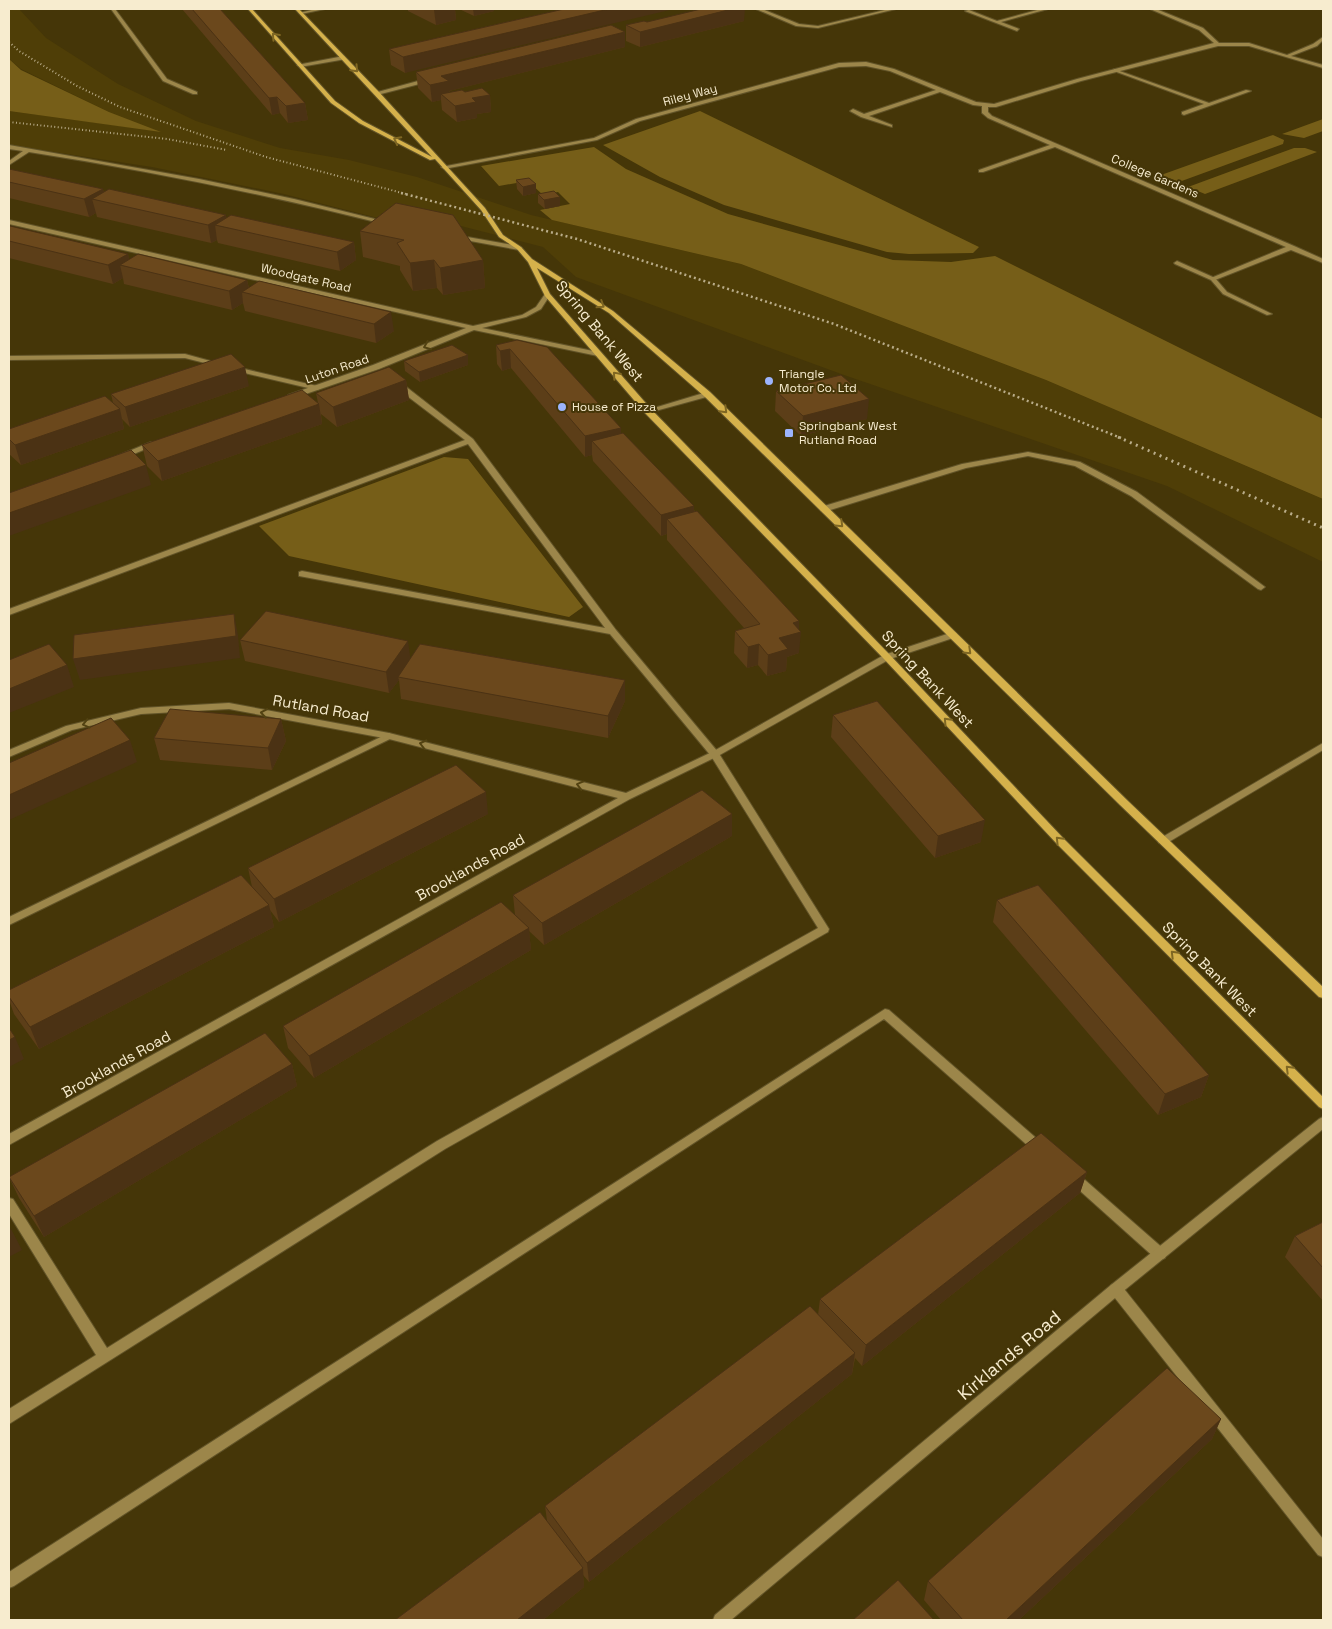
<svg xmlns="http://www.w3.org/2000/svg" width="1332" height="1629" font-family="'Space Grotesk',sans-serif">
  <style>
    .built { fill: #4f3e07 }
    .green { fill: #765e18 }
    .lines { fill: none; stroke-linecap: round; stroke-linejoin: round }
    .lane-casing { stroke: #615328; stroke-width: 2 }
    .street-casing { stroke: #615328; stroke-width: 2 }
    .secondary-casing { stroke: #615328; stroke-width: 2 }
    .lane { fill: #9c864a; fill-rule: evenodd }
    .street { fill: #9c864a; fill-rule: evenodd }
    .secondary { fill: #d5b14b; fill-rule: evenodd }
    .rail-far2 { stroke: #b9ac89; stroke-width: 2; stroke-dasharray: 1 2.5; stroke-linecap: butt }
    .rail-far1 { stroke: #b9ac89; stroke-width: 2.5; stroke-dasharray: 2 3; stroke-linecap: butt }
    .rail { stroke: #b9ac89; stroke-width: 3; stroke-dasharray: 2 4.5; stroke-linecap: butt }
    .wall { fill: #5c3e18 }
    .shaded-wall { fill: #4b3214 }
    .building { fill: #6b481c; stroke: #4b3214 }
    .oneway { stroke: #7f6723 }
    .oneway2 { stroke: #524212 }
    .poi-dot { fill: #9cb4fd; stroke: #453608; stroke-width: 2 }
    .labels { text-anchor: middle; dominant-baseline: central; stroke-width: 4; stroke-linejoin: round; paint-order: stroke }
    .far-street-label { font-size: 12px; fill: #f7eccf; stroke: #453608 }
    .far-poi-label { font-size: 12px; fill: #f7eccf; stroke: #453608; text-anchor: start }
    .street-label { font-size: 15px; fill: #f7eccf; stroke: #453608 }
    .near-street-label { font-size: 18px; fill: #f7eccf; stroke: #453608 }
  </style>
  <rect width="100%" height="100%" fill="#453608"/>
  <!-- built -->
  <path class="built" d="M 9,9 L 19,9 L 46,38 L 118,84 L 196,121 L 280,148 L 349,160 L 417,177 L 531,215 L 741,264 L 1046,380 L 1323,499 L 1323,562 L 1167,486 L 844,375 L 576,277 L 543,247 L 457,225 L 421,229 L 284,194 L 152,167 L 9,145 L 9,111 L 158,131 L 109,112 L 21,69 L 9,59 Z"/>
  <!-- green -->
  <path class="green" d="M 9,59 L 21,70 L 109,112 L 161,132 L 9,111 Z
    M 700,111 L 979,247 L 973,253 L 909,254 L 887,252 L 724,205 L 660,177 L 603,145 Z
    M 1323,119 L 1323,131 L 1304,138 L 1282,134 Z
    M 1273,135 L 1284,140 L 1283,144 L 1179,182 L 1161,175 Z
    M 594,147 L 626,169 L 728,214 L 893,260 L 951,262 L 995,256 L 1323,419 L 1323,499 L 1046,380 L 741,264 L 552,220 L 540,210 L 570,204 L 558,192 L 543,195 L 528,181 L 499,186 L 481,166 Z
    M 1294,148 L 1305,148 L 1317,152 L 1205,194 L 1188,187 Z
    M 444,457 L 468,459 L 583,607 L 569,617 L 289,556 L 259,526 Z"/>
  <g class="lines">
    <!-- lane casing -->
    <g class="lane-casing">
      <path id="lane" d="M 111,9 L 115,9 L 167,79 L 197,92 L 197,94 L 193,94 L 163,81 Z
        M 756,9 L 762,9 L 799,24 L 818,26 L 889,9 L 896,9 L 818,28 L 796,26 Z
        M 344,56 L 346,59 L 300,67 L 297,65 Z
        M 1114,69 L 1209,103 L 1246,90 L 1251,91 L 1184,115 L 1182,114 L 1182,112 L 1204,104 L 1114,71 Z
        M 9,145 L 199,179 L 294,199 L 391,223 L 388,225 C 269,195 150,171 29,152 L 9,165 L 9,161 L 23,151 L 9,149 Z
        M 456,235 L 519,246 L 522,248 L 519,250 L 454,238 L 454,236 Z
        M 1177,261 L 1215,278 L 1227,292 L 1272,314 L 1267,315 L 1223,294 L 1211,280 L 1175,264 L 1174,263 Z
        M 185,354 L 225,365 L 221,367 L 185,358 L 9,360 L 9,356 Z
        M 232,366 L 317,386 L 321,388 L 317,390 L 232,370 Z
        M 394,382 L 400,382 L 473,439 L 616,630 L 718,752 L 829,929 L 828,932 L 445,1149 L 9,1424 L 9,1409 L 96,1355 L 9,1214 L 9,1198 L 13,1199 L 107,1348 L 437,1141 L 818,928 L 711,756 L 610,634 L 299,576 L 299,572 L 302,571 L 605,628 L 468,444 L 9,615 L 9,609 L 465,440 L 394,386 Z
        M 707,392 L 711,394 L 710,396 L 648,413 L 644,411 Z
        M 1028,452 L 1080,462 L 1137,492 L 1265,587 L 1261,590 L 1258,589 L 1131,496 L 1075,466 L 1028,456 L 966,468 L 827,511 L 821,511 L 820,509 L 821,507 L 962,464 Z
        M 389,733 L 394,736 L 392,738 L 9,925 L 9,917 Z
        M 1323,743 L 1323,750 L 1167,843 L 1159,843 L 1158,841 L 1159,839 Z
        M 885,1009 L 889,1010 L 1043,1144 L 1045,1148 L 1043,1152 L 1039,1153 L 1035,1152 L 884,1019 L 14,1586 L 9,1588 L 9,1572 Z
        M 1073,1172 L 1077,1173 L 1165,1250 L 1166,1254 L 1165,1258 L 1160,1260 L 1155,1258 L 1069,1181 L 1067,1177 L 1069,1173 Z
        M 1116,1283 L 1121,1285 L 1323,1539 L 1323,1557 L 1318,1555 L 1111,1293 L 1109,1289 L 1111,1285 Z"/>
    </g>
    <!-- street casing -->
    <g class="street-casing">
      <path id="street" d="M 316,9 L 325,9 L 301,14 L 299,13 Z
        M 1041,9 L 1048,9 L 1001,22 L 1019,29 L 1017,31 L 965,11 L 969,10 L 997,21 Z
        M 1150,9 L 1156,9 L 1203,28 L 1219,43 L 1249,43 L 1287,55 L 1313,44 L 1323,37 L 1323,40 L 1317,46 L 1291,56 L 1323,65 L 1323,68 L 1249,46 L 1218,46 L 1081,81 L 996,107 L 988,107 L 988,112 L 992,116 L 1294,246 L 1323,259 L 1323,263 L 1291,250 L 1215,280 L 1211,280 L 1211,278 L 1286,247 L 1055,147 L 983,172 L 979,172 L 979,170 L 1050,145 L 988,118 L 982,113 L 982,106 L 973,105 L 940,92 L 869,116 L 892,125 L 892,127 L 861,117 L 850,111 L 853,109 L 864,114 L 936,90 L 890,71 L 866,66 L 839,67 L 640,121 L 597,140 L 444,169 L 441,167 L 594,138 L 636,119 L 839,63 L 866,62 L 894,69 L 976,102 L 994,104 L 1077,79 L 1214,43 L 1199,30 Z
        M 429,78 L 431,79 L 431,81 L 377,95 L 374,93 Z
        M 9,220 L 473,326 L 522,315 L 536,307 L 545,294 L 547,293 L 550,295 L 541,309 L 526,317 L 482,328 L 598,352 L 602,354 L 598,356 L 474,330 L 379,369 L 291,399 L 287,397 L 288,395 L 373,365 L 466,328 L 9,224 Z
        M 151,442 L 157,442 L 158,444 L 124,458 L 121,458 L 117,456 Z
        M 953,632 L 956,633 L 957,635 L 956,637 L 890,659 L 718,756 L 630,799 L 9,1145 L 9,1134 L 618,798 L 389,739 L 229,709 L 141,714 L 72,730 L 9,757 L 9,750 L 66,726 L 141,708 L 229,703 L 389,733 L 626,793 L 712,752 L 884,655 Z
        M 1323,1117 L 1323,1129 L 1121,1293 L 731,1620 L 713,1620 L 715,1615 L 1111,1285 L 1319,1119 Z"/>
    </g>
    <!-- secondary casing -->
    <g class="secondary-casing">
      <path id="secondary" d="M 248,9 L 252,9 L 335,101 L 363,121 L 432,157 L 295,9 L 299,9 L 379,92 L 485,208 L 503,235 L 521,247 L 532,259 L 613,311 L 710,392 L 1128,801 L 1323,987 L 1323,998 L 1319,997 L 1120,805 L 704,396 L 609,313 L 537,268 L 550,294 L 651,409 L 890,655 L 1065,840 L 1323,1097 L 1323,1109 L 1319,1107 L 1057,844 L 884,659 L 645,413 L 545,296 L 528,262 L 517,249 L 499,237 L 481,210 L 435,159 L 430,160 L 359,123 L 331,103 Z"/>
    </g>
    <!-- lane -->
    <use href="#lane" class="lane"/>
    <!-- street -->
    <use href="#street" class="street"/>
    <!-- secondary -->
    <use href="#secondary" class="secondary"/>
    <!-- rail-far2 -->
    <path class="rail-far2" d="M 9,42 L 19,51 L 77,86 L 120,107 L 266,157 L 406,194
      M 9,122 L 167,139 L 227,150"/>
    <!-- rail-far1 -->
    <path class="rail-far1" d="M 401,193 L 577,239 L 834,324 L 1121,438"/>
    <!-- rail -->
    <path class="rail" d="M 1118,437 L 1323,528"/>
  </g>
  <!-- wall -->
  <path class="wall" d="M 182,9 L 220,9 L 305,103 L 308,120 L 288,123 L 280,113 L 272,115 Z
    M 408,9 L 455,9 L 456,20 L 436,25 L 408,11 Z
    M 459,9 L 494,9 L 494,11 L 474,16 Z
    M 564,9 L 405,73 L 391,65 L 389,49 Z
    M 744,21 L 640,47 L 626,41 L 626,25 L 647,22 Z
    M 625,32 L 625,47 L 449,91 L 450,92 L 465,92 L 490,95 L 491,112 L 477,114 L 477,118 L 457,122 L 442,110 L 441,100 L 432,102 L 418,88 L 416,72 Z
    M 9,169 L 103,189 L 104,193 L 226,218 L 354,242 L 356,260 L 340,271 L 218,243 L 217,240 L 211,243 L 97,217 L 96,213 L 89,217 L 9,198 Z
    M 516,180 L 536,184 L 536,193 L 523,196 L 517,189 Z
    M 538,194 L 560,206 L 545,209 L 538,203 Z
    M 396,203 L 483,260 L 485,288 L 443,295 L 437,288 L 413,291 L 400,270 L 400,266 L 363,257 L 360,231 Z
    M 9,227 L 128,254 L 129,260 L 247,280 L 249,288 L 259,281 L 394,331 L 376,343 L 245,311 L 243,303 L 232,310 L 124,284 L 123,278 L 113,284 L 9,258 Z
    M 517,340 L 621,428 L 621,433 L 799,621 L 799,653 L 787,657 L 786,671 L 767,676 L 758,665 L 747,668 L 734,653 L 735,631 L 744,628 L 667,540 L 667,534 L 661,536 L 593,461 L 592,455 L 585,457 L 511,368 L 502,371 L 497,364 L 496,345 Z
    M 404,361 L 468,365 L 420,382 L 405,371 Z
    M 406,380 L 409,400 L 337,427 L 321,414 L 322,424 L 162,481 L 147,466 L 142,445 L 318,403 L 316,393 Z
    M 249,386 L 130,427 L 122,419 L 124,429 L 21,465 L 9,454 L 9,429 L 113,403 L 111,394 Z
    M 776,391 L 867,419 L 801,436 L 775,411 Z
    M 240,640 L 411,658 L 625,701 L 608,738 L 401,699 L 399,680 L 389,693 L 245,661 Z
    M 833,715 L 981,842 L 935,858 L 831,737 Z
    M 281,719 L 286,741 L 272,770 L 160,760 L 154,738 Z
    M 488,814 L 279,922 L 270,910 L 274,927 L 39,1049 L 14,1014 L 9,1000 L 9,990 L 252,887 L 248,868 Z
    M 732,836 L 544,945 L 529,931 L 531,950 L 314,1078 L 288,1048 L 283,1026 L 515,915 L 513,895 Z
    M 997,900 L 1209,1075 L 1201,1097 L 1158,1115 L 993,922 Z
    M 292,1064 L 297,1086 L 44,1237 L 19,1198 L 9,1177 Z
    M 1087,1172 L 1080,1193 L 862,1366 L 855,1358 L 852,1374 L 589,1582 L 583,1575 L 584,1587 L 543,1620 L 395,1620 L 547,1521 L 545,1506 L 818,1315 L 820,1299 Z
    M 1323,1222 L 1323,1301 L 1285,1257 L 1295,1236 Z
    M 1221,1419 L 1212,1439 L 1019,1620 L 941,1620 L 924,1600 L 928,1581 Z"/>
  <!-- shaded-wall -->
  <path class="shaded-wall" d="M 438,9 L 455,9 L 456,20 L 436,25 L 434,10 Z
    M 473,9 L 494,9 L 494,11 L 474,16 Z
    M 609,9 L 674,9 L 405,73 L 403,57 Z
    M 732,9 L 745,9 L 744,21 L 640,47 L 640,32 Z
    M 625,32 L 625,47 L 449,91 L 450,97 L 441,94 L 441,100 L 432,102 L 430,85 L 441,76 Z
    M 490,95 L 491,112 L 477,114 L 477,118 L 457,122 L 455,106 L 472,98 Z
    M 277,97 L 280,113 L 272,115 L 269,98 Z
    M 305,103 L 308,120 L 288,123 L 286,106 Z
    M 536,184 L 536,193 L 523,196 L 523,187 Z
    M 103,189 L 106,202 L 92,199 L 96,213 L 89,217 L 84,199 Z
    M 560,197 L 560,206 L 545,209 L 544,200 Z
    M 226,215 L 228,228 L 215,225 L 217,240 L 211,243 L 208,225 Z
    M 354,242 L 356,260 L 340,271 L 337,252 Z
    M 128,254 L 131,268 L 120,265 L 123,278 L 113,284 L 108,265 Z
    M 434,260 L 437,288 L 413,291 L 410,263 Z
    M 483,260 L 485,288 L 443,295 L 440,268 Z
    M 247,280 L 250,294 L 242,292 L 243,303 L 232,310 L 229,291 Z
    M 391,312 L 394,331 L 376,343 L 374,324 Z
    M 510,349 L 511,368 L 502,371 L 500,351 Z
    M 468,355 L 468,365 L 420,382 L 419,372 Z
    M 245,367 L 249,386 L 130,427 L 125,407 Z
    M 406,380 L 409,400 L 337,427 L 333,407 Z
    M 869,399 L 867,419 L 801,436 L 803,416 Z
    M 319,404 L 322,424 L 162,481 L 158,461 Z
    M 120,409 L 124,429 L 21,465 L 15,445 Z
    M 621,428 L 621,448 L 592,441 L 592,455 L 585,457 L 585,436 Z
    M 9,461 L 11,469 L 9,470 Z
    M 146,465 L 151,485 L 9,536 L 9,513 Z
    M 694,506 L 694,527 L 667,519 L 667,534 L 661,536 L 661,515 Z
    M 234,614 L 238,635 L 240,658 L 80,680 L 73,659 Z
    M 799,621 L 799,632 L 801,632 L 799,653 L 787,657 L 786,671 L 767,676 L 768,655 L 779,638 L 793,623 Z
    M 408,641 L 411,663 L 398,677 L 399,680 L 389,693 L 386,672 Z
    M 759,644 L 758,665 L 747,668 L 748,647 Z
    M 67,665 L 74,687 L 9,713 L 9,689 Z
    M 625,680 L 625,701 L 608,738 L 608,716 Z
    M 281,719 L 286,741 L 272,770 L 268,748 Z
    M 130,740 L 137,762 L 9,820 L 9,795 Z
    M 486,792 L 488,814 L 279,922 L 274,899 Z
    M 732,814 L 732,836 L 544,945 L 542,923 Z
    M 985,820 L 981,842 L 935,858 L 938,836 Z
    M 269,905 L 274,927 L 39,1049 L 30,1027 Z
    M 529,928 L 531,950 L 314,1078 L 309,1056 Z
    M 15,1037 L 24,1059 L 9,1067 L 9,1040 Z
    M 292,1064 L 297,1086 L 44,1237 L 34,1216 Z
    M 1209,1075 L 1201,1097 L 1158,1115 L 1165,1094 Z
    M 1087,1172 L 1080,1193 L 862,1366 L 866,1345 Z
    M 11,1229 L 22,1250 L 9,1257 L 9,1230 Z
    M 855,1353 L 852,1374 L 589,1582 L 587,1563 Z
    M 1221,1419 L 1212,1439 L 1019,1620 L 1006,1620 Z
    M 583,1568 L 584,1587 L 543,1620 L 517,1620 Z"/>
  <!-- building -->
  <path class="building" d="M 192,9 L 220,9 L 305,103 L 286,106 L 277,97 L 269,98 Z
    M 564,9 L 609,9 L 403,57 L 389,49 Z
    M 701,9 L 732,9 L 640,32 L 626,25 L 644,21 L 647,22 Z
    M 611,25 L 625,32 L 441,76 L 449,81 L 430,85 L 416,72 Z
    M 482,88 L 490,95 L 472,98 L 476,102 L 455,106 L 441,94 L 462,90 L 465,92 Z
    M 9,169 L 103,189 L 84,199 L 9,182 Z
    M 529,178 L 536,184 L 523,187 L 516,180 Z
    M 109,189 L 226,215 L 208,225 L 92,199 Z
    M 554,191 L 560,197 L 544,200 L 538,194 Z
    M 396,203 L 453,215 L 483,260 L 440,268 L 434,260 L 410,263 L 397,243 L 404,240 L 360,231 Z
    M 231,215 L 354,242 L 337,252 L 215,225 Z
    M 10,226 L 128,254 L 108,265 L 9,241 L 9,227 Z
    M 138,254 L 247,280 L 229,291 L 120,265 Z
    M 259,281 L 391,312 L 374,324 L 242,292 Z
    M 517,340 L 547,347 L 621,428 L 585,436 L 510,349 L 500,351 L 496,345 Z
    M 452,345 L 468,355 L 419,372 L 404,361 Z
    M 231,354 L 245,367 L 125,407 L 111,394 Z
    M 389,367 L 406,380 L 333,407 L 316,393 Z
    M 841,375 L 869,399 L 803,416 L 776,391 Z
    M 302,390 L 319,404 L 158,461 L 142,445 Z
    M 105,396 L 120,409 L 15,445 L 9,439 L 9,429 Z
    M 623,433 L 694,506 L 661,515 L 592,441 Z
    M 131,450 L 146,465 L 9,513 L 9,493 Z
    M 697,511 L 799,621 L 793,623 L 801,632 L 779,638 L 788,649 L 768,655 L 759,644 L 748,647 L 735,631 L 760,624 L 667,519 Z
    M 266,611 L 408,641 L 386,672 L 240,640 Z
    M 234,614 L 236,636 L 73,659 L 74,635 Z
    M 49,644 L 67,665 L 9,689 L 9,660 Z
    M 420,644 L 625,680 L 608,716 L 398,677 Z
    M 877,701 L 985,820 L 938,836 L 833,715 Z
    M 170,709 L 281,719 L 268,748 L 154,738 Z
    M 111,718 L 130,740 L 9,795 L 9,763 Z
    M 456,765 L 486,792 L 274,899 L 248,868 Z
    M 702,790 L 732,814 L 542,923 L 513,895 Z
    M 241,875 L 269,905 L 30,1027 L 9,997 L 9,990 Z
    M 1038,885 L 1209,1075 L 1165,1094 L 997,900 Z
    M 501,902 L 529,928 L 309,1056 L 283,1026 Z
    M 9,1028 L 15,1037 L 9,1040 Z
    M 265,1033 L 292,1064 L 34,1216 L 9,1177 Z
    M 1041,1133 L 1087,1172 L 866,1345 L 820,1299 Z
    M 1323,1222 L 1323,1268 L 1295,1236 Z
    M 810,1306 L 855,1353 L 587,1563 L 545,1506 Z
    M 1167,1368 L 1221,1419 L 1006,1620 L 963,1620 L 928,1581 Z
    M 540,1512 L 583,1568 L 517,1620 L 395,1620 Z
    M 898,1580 L 934,1620 L 853,1620 Z"/>
  <!-- one-way arrows -->
  <defs><path id="oneway-chevron" d="M-2-3.5L2.5 0L-2 3.5" fill="none" stroke-width="1.6" stroke-linecap="round" stroke-linejoin="round" transform="scale(1.25)"/></defs>
  <g class="oneway">
    <use href="#oneway-chevron" transform="translate(275 36) rotate(-132)"/>
    <use href="#oneway-chevron" transform="translate(355 69) rotate(47)"/>
    <use href="#oneway-chevron" transform="translate(397 140) rotate(-152)"/>
    <use href="#oneway-chevron" transform="translate(601 305) rotate(33)"/>
    <use href="#oneway-chevron" transform="translate(616 375) rotate(-131)"/>
    <use href="#oneway-chevron" transform="translate(724 410) rotate(45)"/>
    <use href="#oneway-chevron" transform="translate(840 524) rotate(44)"/>
    <use href="#oneway-chevron" transform="translate(968 651) rotate(44)"/>
    <use href="#oneway-chevron" transform="translate(947 721) rotate(-133)"/>
    <use href="#oneway-chevron" transform="translate(1059 840) rotate(-134)"/>
    <use href="#oneway-chevron" transform="translate(1174 954) rotate(-135)"/>
    <use href="#oneway-chevron" transform="translate(1289 1069) rotate(-135)"/>
  </g>
  <g class="oneway2">
    <use href="#oneway-chevron" transform="translate(427 346) rotate(158)"/>
    <use href="#oneway-chevron" transform="translate(264 713) rotate(-170)"/>
    <use href="#oneway-chevron" transform="translate(86 724) rotate(167)"/>
    <use href="#oneway-chevron" transform="translate(423 744) rotate(-166)"/>
    <use href="#oneway-chevron" transform="translate(580 785) rotate(-165)"/>
  </g>
  <!-- markers -->
  <g class="poi-dot">
    <circle cx="769" cy="381" r="5"/>
    <circle cx="562" cy="407" r="5"/>
    <rect x="784" y="428" width="10" height="10" rx="2.5"/>
  </g>
  <g class="labels">
    <!-- far-street labels -->
    <g class="far-street-label">
      <text transform="translate(690 95) rotate(-15)">Riley Way</text>
      <text transform="translate(1155 176) rotate(23)">College Gardens</text>
      <text transform="translate(306 278) rotate(13)">Woodgate Road</text>
      <text transform="translate(337 369) rotate(-19)">Luton Road</text>
    </g>
    <!-- far-poi labels -->
    <g class="far-poi-label">
      <text x="779" y="374">Triangle<tspan x="779" dy="14">Motor Co. Ltd</tspan></text>
      <text x="572" y="407">House of Pizza</text>
      <text x="799" y="426">Springbank West<tspan x="799" dy="14">Rutland Road</tspan></text>
    </g>
    <!-- street labels -->
    <g class="street-label">
      <text transform="translate(600 331) rotate(50)">Spring Bank West</text>
      <text transform="translate(928 679) rotate(47)">Spring Bank West</text>
      <text transform="translate(321 708) rotate(10)">Rutland Road</text>
      <text transform="translate(470 867) rotate(-29)">Brooklands Road</text>
      <text transform="translate(1210 969) rotate(45)">Spring Bank West</text>
      <text transform="translate(116 1064) rotate(-29)">Brooklands Road</text>
    </g>
    <!-- near-street labels -->
    <g class="near-street-label">
      <text transform="translate(1009 1355) rotate(-40)">Kirklands Road</text>
    </g>
  </g>
  <!-- border -->
  <rect width="1332" height="1629" fill="none" stroke="#f7eccf" stroke-width="20"/>
</svg>
